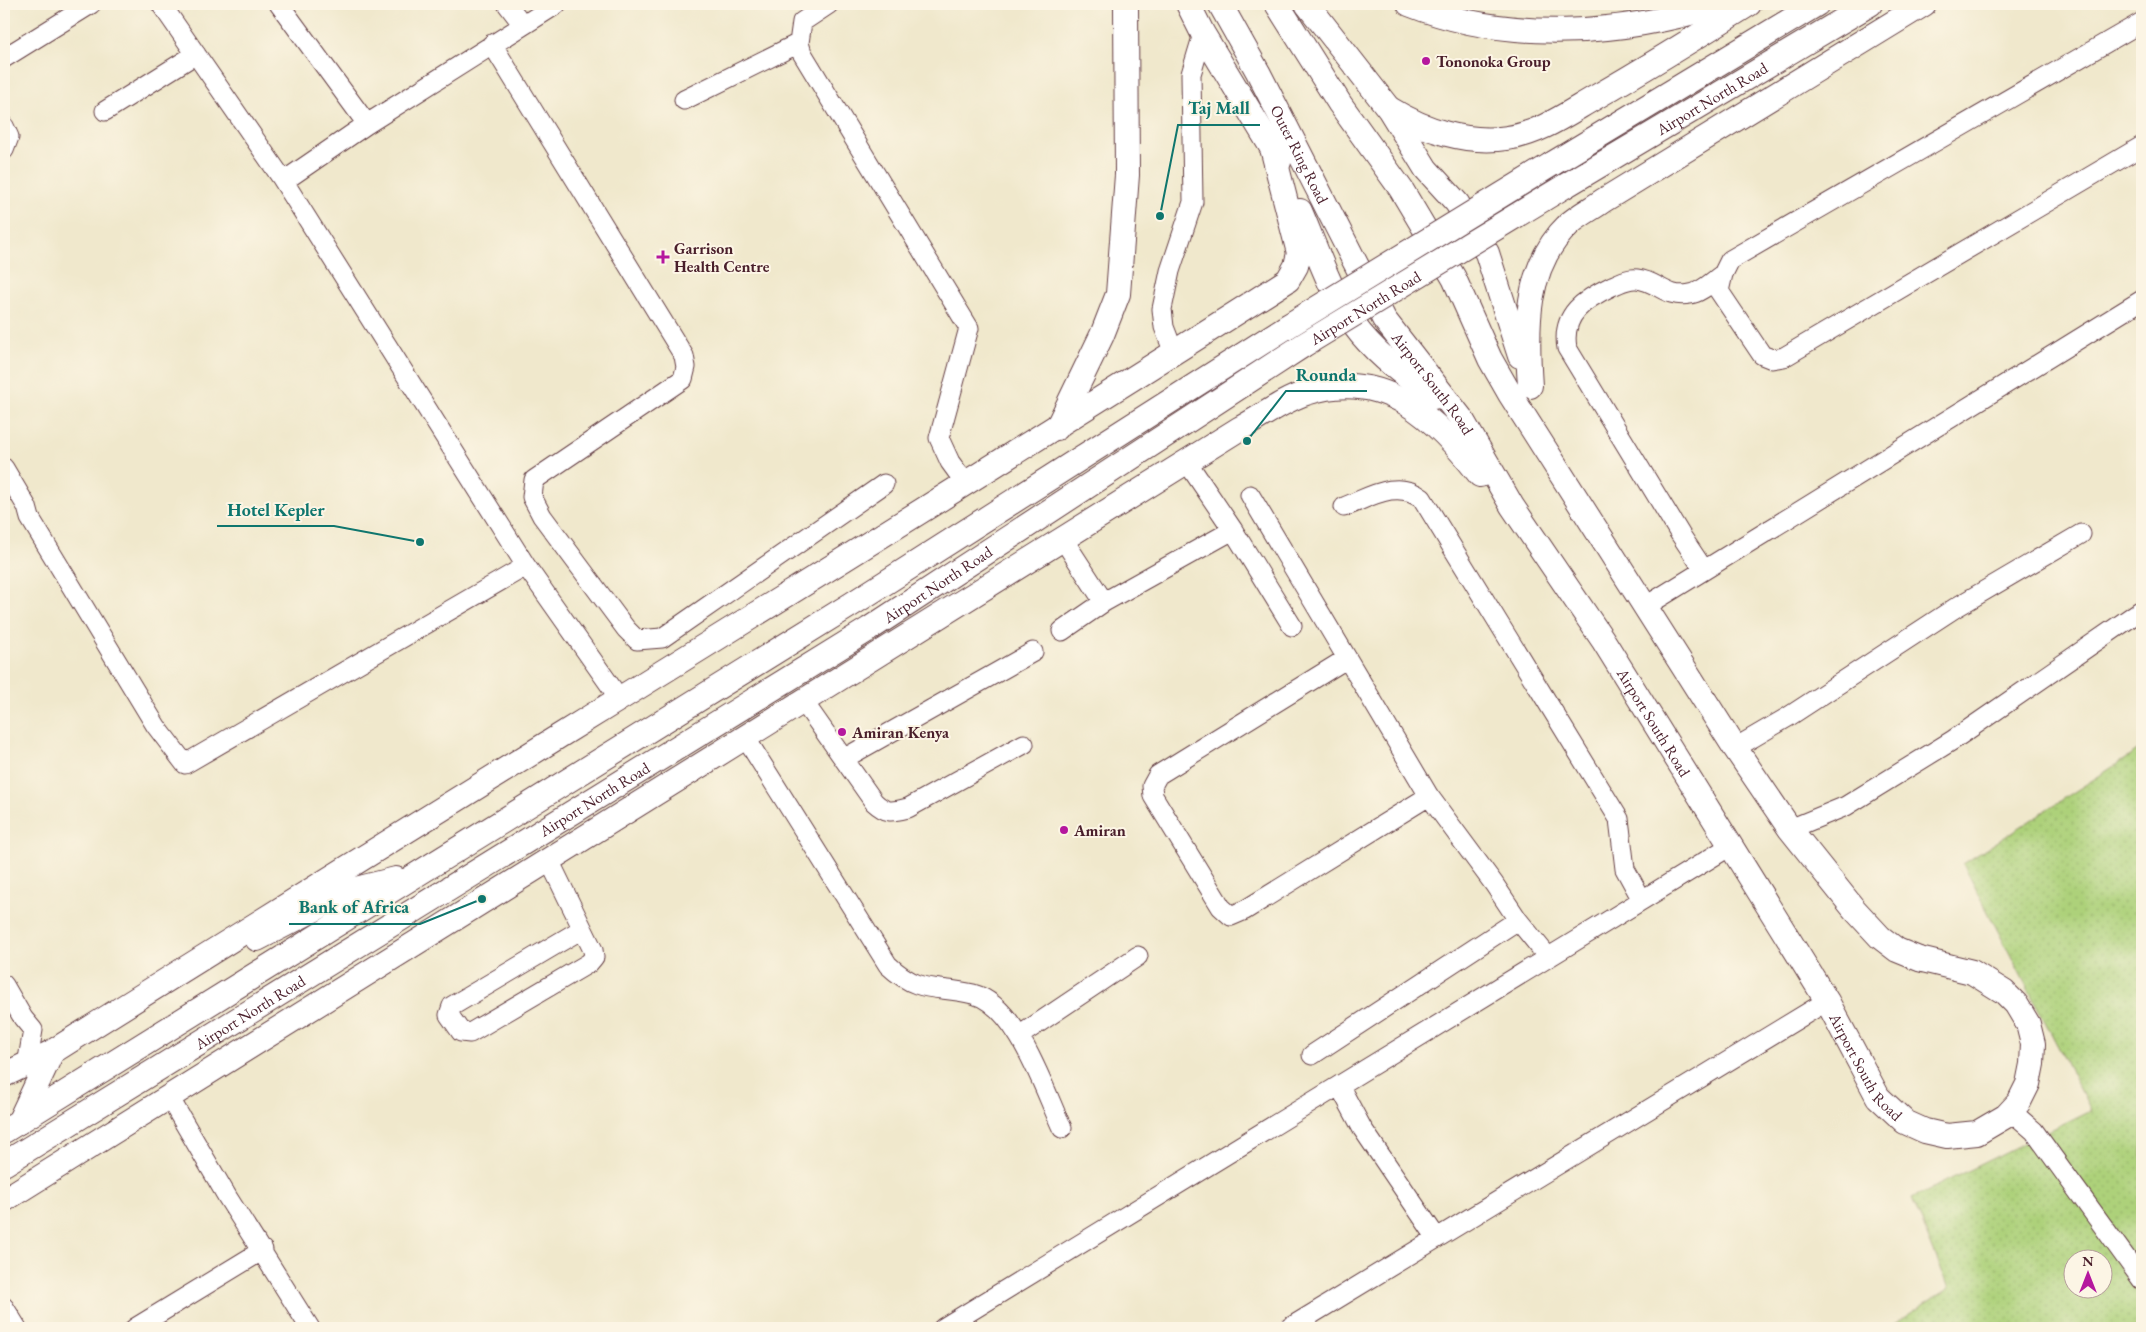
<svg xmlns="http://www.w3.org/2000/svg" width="2146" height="1332" font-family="'EB Garamond',serif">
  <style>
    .grass { fill: url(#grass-dots); stroke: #7c7852; fill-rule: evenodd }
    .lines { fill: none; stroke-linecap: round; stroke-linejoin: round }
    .minor-casing { stroke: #633d43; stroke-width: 21 }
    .major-casing { stroke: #633d43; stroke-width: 26 }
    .minor { stroke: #fff; stroke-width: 19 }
    .major { stroke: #fff; stroke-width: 24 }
    .major-bridge-casing { stroke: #633d43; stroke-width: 26; stroke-linecap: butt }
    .major-bridge { stroke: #fff; stroke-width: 24 }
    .poi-dot { fill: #b5179e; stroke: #fcf5e5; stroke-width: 2 }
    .labels { text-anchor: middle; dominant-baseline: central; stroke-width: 4; stroke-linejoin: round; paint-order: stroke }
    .poi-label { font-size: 16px; font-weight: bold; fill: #4a1f2b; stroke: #fcf5e5; text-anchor: start }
    .street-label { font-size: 16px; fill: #4a1f2b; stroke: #fcf5e5 }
    .leader { fill: none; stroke: #0f766e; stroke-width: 2 }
    .callout-dot { fill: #0f766e; stroke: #fcf5e5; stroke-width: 2 }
    .callout-label { font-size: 18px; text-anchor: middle; font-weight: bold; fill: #0f766e; stroke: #fcf5e5; stroke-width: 4; stroke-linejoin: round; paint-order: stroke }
  </style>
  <defs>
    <pattern id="grass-dots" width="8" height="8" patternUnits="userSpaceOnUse" patternTransform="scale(1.25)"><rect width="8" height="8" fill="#add17a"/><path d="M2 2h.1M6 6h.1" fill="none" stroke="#96b36a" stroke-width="1.8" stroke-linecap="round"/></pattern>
  </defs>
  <rect width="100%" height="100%" fill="#fcf5e5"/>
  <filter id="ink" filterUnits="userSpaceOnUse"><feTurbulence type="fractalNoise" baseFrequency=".02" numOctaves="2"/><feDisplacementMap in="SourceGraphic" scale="10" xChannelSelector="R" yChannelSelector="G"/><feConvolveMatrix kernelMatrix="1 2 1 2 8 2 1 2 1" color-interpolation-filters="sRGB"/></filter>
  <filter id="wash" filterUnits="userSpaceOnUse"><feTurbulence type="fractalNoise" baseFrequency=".0096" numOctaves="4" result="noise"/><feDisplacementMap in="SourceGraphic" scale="20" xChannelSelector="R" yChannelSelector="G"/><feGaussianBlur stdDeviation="1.12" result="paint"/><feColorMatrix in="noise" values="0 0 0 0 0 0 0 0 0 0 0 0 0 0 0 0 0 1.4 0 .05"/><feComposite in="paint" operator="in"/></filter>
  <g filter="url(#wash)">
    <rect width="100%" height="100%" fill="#f0e8cc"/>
    <!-- grass -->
    <path class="grass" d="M 2142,748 L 2142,1328 L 1888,1328 L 1949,1288 L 1912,1198 L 2091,1110 L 1963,864 ZM 2074,1260 L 2104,1260 L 2104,1290 L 2074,1290 Z"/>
  </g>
  <g filter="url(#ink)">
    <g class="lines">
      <!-- minor casing -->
      <g class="minor-casing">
        <path id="minor" d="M 161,4 L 281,177 L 526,566 L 619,698
          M 279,4 L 367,124
          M 507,4 L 523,25
          M 2142,22 L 1730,260 L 1723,274 L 1719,291 L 1762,355 L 1772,359 L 1784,357 L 2142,146
          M 799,43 L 802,53 L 969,328 L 939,438 L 950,462 L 966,484
          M 492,44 L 684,356 L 686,367 L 683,379 L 534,480 L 532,497 L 542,516 L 626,629 L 637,640 L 662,638 L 884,484
          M 4,58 L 91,4
          M 684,100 L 799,43 L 802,22 L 829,4
          M 105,111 L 196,54
          M 4,126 L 9,137 L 4,150
          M 284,181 L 367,124 L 557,4
          M 1174,353 L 1164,327 L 1162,309 L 1170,271 L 1193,202 L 1191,74 L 1203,34
          M 4,468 L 27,507 L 30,518 L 156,726 L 185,764 L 526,566
          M 1250,495 L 1429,796 L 1494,884 L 1518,920 L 1548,957
          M 1344,507 C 1370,497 1397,479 1422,498 L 1619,819 L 1625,869 L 1642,900
          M 1233,530 L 1292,626
          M 1063,539 L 1104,602
          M 1704,570 L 1680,534 L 1567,348 C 1561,314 1585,299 1612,286 C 1620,283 1627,278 1637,279 C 1658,281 1666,299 1690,294 C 1701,293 1714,280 1723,274
          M 1646,606 L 2142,300
          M 1062,631 L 1104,602 L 1233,530 L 1187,462
          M 1346,659 L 1158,775 L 1152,786 L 1153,796 L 1221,907 L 1231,916 L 1245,910 L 1429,796
          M 803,701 L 874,802 C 887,814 892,812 908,808 L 1024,744
          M 745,737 L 888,965 C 920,995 936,985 973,994 C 1018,1006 1044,1090 1062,1128
          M 1735,748 L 1788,717 L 1955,608 L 2081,534
          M 845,758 L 1033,652
          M 1790,829 L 1846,806 L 1953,740 L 2140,611
          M 549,860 L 593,950 L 594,957 L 589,963 L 470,1033 L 461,1032 L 449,1015 L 452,1006 L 582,929
          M 4,985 L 23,1018 L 33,1030 L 27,1065
          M 1019,1036 L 1138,956
          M 1312,1055 L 1518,920
          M 1340,1087 L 1362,1128 L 1436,1237
          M 169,1097 L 228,1198 L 310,1328
          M 2011,1111 L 2034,1131 L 2142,1280
          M 4,1307 L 17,1328
          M 135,1328 L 263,1250
          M 943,1328 L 1732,845
          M 1289,1328 L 1827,1001"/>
      </g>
      <!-- major casing -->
      <g class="major-casing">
        <g id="major">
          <path d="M 1188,4 L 1203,34 L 1272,148 L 1279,162"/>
          <path id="s1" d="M 1220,4 L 1258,72 L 1384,319 L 1461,418 L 1512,506 L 1603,640 L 1827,1001 L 1878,1097 L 1905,1122 L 1925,1131 L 1947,1136 L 1977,1133 L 2006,1116 L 2019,1102 L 2028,1084 L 2032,1064 L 2033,1044 L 2028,1024 L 2016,1004 L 2004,992 L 1972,972 L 1919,959 L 1897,950 L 1880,937 L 1854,909 L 1790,829 L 1735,748 L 1510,394 L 1490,359 L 1454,278 L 1401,189 L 1340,104 L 1277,4"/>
          <path d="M 1307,4 L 1389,109 L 1426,169 L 1457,203 L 1487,253 L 1520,356"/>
          <path d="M 1409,4 C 1509,44 1622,35 1722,4"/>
          <path d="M 1390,109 C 1424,130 1466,144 1507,138 C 1539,134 1568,113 1596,97 C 1648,67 1698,36 1749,4"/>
          <path d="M 1552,164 L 1817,4"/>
          <path id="s2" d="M 1565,186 L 1870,4"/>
          <path d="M 1300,211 C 1318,252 1332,300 1361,334 C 1382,359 1408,378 1434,397"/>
          <path d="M 1530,386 C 1526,329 1524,267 1569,224 C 1579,215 1593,208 1604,200 L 1924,4"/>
          <path d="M 1057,428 L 1102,335 L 1118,294 L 1127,175 L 1126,4"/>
          <path d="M 257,939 L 352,890 L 396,879"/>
          <path d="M 4,1075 L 52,1052 C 464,793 879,541 1288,280 L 1296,266 L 1299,253 L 1272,148"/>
          <path d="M 19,1122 L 52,1052"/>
          <path d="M 4,1131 L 852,604 L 1288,326"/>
          <path id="s3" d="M 4,1164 L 869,629 L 1302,346"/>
          <path d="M 4,1200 L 1239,429 C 1260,418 1283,400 1306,393 C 1385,367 1435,418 1480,475"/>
        </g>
      </g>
      <!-- minor -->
      <use href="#minor" class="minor"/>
      <!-- major -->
      <use href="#major" class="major"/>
      <!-- major-bridge casing -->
      <g class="major-bridge-casing">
        <g id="major-bridge">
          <path d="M 1288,326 L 1552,164"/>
          <path id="s4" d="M 1302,346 L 1565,186"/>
        </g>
      </g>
      <!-- major-bridge -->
      <use href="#major-bridge" class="major-bridge"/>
    </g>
  </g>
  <!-- markers -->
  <g class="poi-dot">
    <circle cx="1426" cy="61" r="5"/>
    <path d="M660.5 249.5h5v5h5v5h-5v5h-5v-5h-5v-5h5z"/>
    <circle cx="842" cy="732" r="5"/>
    <circle cx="1064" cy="830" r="5"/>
  </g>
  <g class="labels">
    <!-- poi labels -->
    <g class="poi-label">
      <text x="1436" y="61">Tononoka Group</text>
      <text x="674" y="248">Garrison<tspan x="674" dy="18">Health Centre</tspan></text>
      <text x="852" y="732">Amiran Kenya</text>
      <text x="1074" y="830">Amiran</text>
    </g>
    <!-- street labels -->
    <g class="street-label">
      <text stroke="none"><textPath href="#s2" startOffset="171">Airport North Road</textPath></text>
      <text stroke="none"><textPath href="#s1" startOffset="170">Outer Ring Road</textPath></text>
      <text stroke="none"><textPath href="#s4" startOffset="74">Airport North Road</textPath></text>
      <text stroke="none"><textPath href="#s1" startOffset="436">Airport South Road</textPath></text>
      <text stroke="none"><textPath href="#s3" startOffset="1099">Airport North Road</textPath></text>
      <text stroke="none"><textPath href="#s1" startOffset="841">Airport South Road</textPath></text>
      <text stroke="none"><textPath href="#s3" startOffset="694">Airport North Road</textPath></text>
      <text stroke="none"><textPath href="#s3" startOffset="289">Airport North Road</textPath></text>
      <text stroke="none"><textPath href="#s1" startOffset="1246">Airport South Road</textPath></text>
    </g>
  </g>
  <!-- callouts -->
  <path class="leader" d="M1160 216L1178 125H1260M1247 441L1286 391H1367M420 542L334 526H217M482 899L420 924H289"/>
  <g class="callout-dot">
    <circle cx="1160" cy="216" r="5"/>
    <circle cx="1247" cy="441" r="5"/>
    <circle cx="420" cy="542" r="5"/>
    <circle cx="482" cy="899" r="5"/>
  </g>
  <g class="callout-label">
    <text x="1219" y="114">Taj Mall</text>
    <text x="1326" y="381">Rounda</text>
    <text x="276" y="516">Hotel Kepler</text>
    <text x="354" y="913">Bank of Africa</text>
  </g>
  <!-- margin -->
  <rect width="2146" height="1332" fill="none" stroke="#fcf5e5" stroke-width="20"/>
  <!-- north arrow -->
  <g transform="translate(2088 1274)"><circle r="24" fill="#fcf5e5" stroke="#b59f9b"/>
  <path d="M0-4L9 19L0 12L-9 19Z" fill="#b5179e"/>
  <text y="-8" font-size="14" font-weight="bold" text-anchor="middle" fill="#4a1f2b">N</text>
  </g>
</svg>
